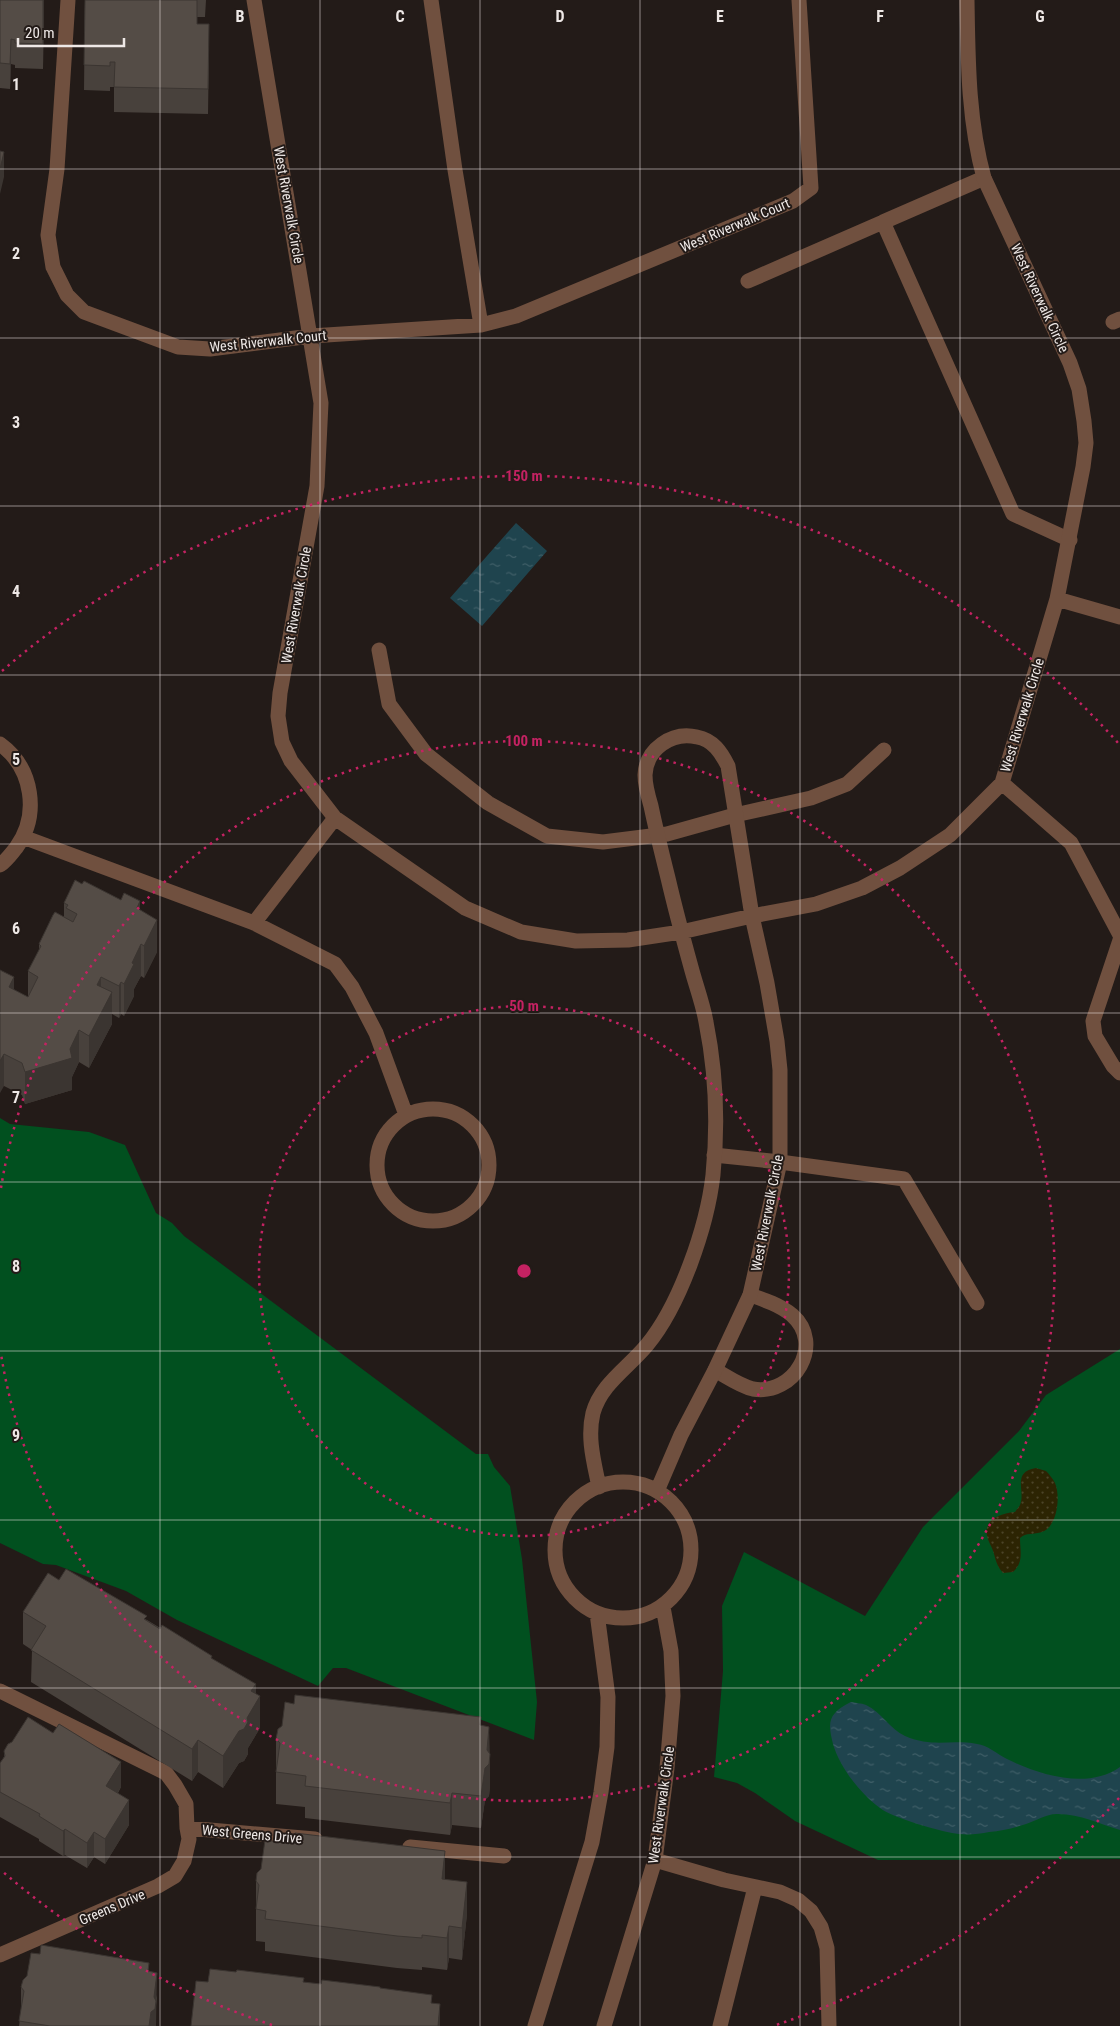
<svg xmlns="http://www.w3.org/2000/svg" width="1120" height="2026" font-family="'Roboto Condensed',sans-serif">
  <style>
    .grass { fill: #01501f }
    .sand { fill: url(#sand-dots) }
    .water { fill: url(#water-ripples) }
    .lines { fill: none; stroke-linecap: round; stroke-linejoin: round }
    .lane { stroke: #70503f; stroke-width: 15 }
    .street { stroke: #70503f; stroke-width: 15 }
    .wall { fill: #48413c }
    .shaded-wall { fill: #3b3531 }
    .building { fill: #544c46; stroke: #3b3531 }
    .grid { fill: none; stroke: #eee8e6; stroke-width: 1; stroke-opacity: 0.55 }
    .ring { fill: none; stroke: #c42262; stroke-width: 2.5; stroke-dasharray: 2.5 5 }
    .labels { text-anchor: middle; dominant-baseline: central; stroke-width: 4; stroke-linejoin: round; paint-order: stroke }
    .street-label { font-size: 14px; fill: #eee8e6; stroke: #231b18 }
    .grid-label { font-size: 16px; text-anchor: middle; font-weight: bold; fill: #eee8e6; stroke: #231b18; stroke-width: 4; stroke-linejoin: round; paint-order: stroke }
    .centre { fill: #c42262; stroke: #231b18; stroke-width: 2.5 }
    .ring-label { font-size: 15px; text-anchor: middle; font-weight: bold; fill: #c42262; stroke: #231b18; stroke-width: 4; stroke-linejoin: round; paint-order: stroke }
  </style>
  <defs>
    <pattern id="sand-dots" width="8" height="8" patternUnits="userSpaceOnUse" patternTransform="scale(1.25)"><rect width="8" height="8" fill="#2c2403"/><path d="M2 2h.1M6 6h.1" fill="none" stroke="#4b4428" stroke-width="1.8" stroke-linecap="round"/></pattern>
    <pattern id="water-ripples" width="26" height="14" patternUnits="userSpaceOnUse" patternTransform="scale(1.25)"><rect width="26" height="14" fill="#1f444e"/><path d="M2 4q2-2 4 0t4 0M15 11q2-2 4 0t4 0" fill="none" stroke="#405f68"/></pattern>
  </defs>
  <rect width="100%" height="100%" fill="#231b18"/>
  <!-- grass -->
  <path class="grass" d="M 0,1118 L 10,1124 L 89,1132 L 125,1145 L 156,1213 L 172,1223 L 184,1236 L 476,1454 L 488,1454 L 494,1467 L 510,1486 L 522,1559 L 537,1702 L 534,1740 L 346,1668 L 333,1668 L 318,1686 L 177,1620 L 126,1591 L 56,1565 L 43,1564 L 0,1543 Z
    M 1120,1349 L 1120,1859 L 878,1860 L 795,1821 L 755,1793 L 737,1783 L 714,1777 L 723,1671 L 722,1606 L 744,1552 L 865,1616 L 923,1527 L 1019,1431 L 1046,1395 Z"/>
  <!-- sand -->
  <path class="sand" d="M 1036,1468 L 1046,1471 C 1049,1474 1053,1479 1055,1483 C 1061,1497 1057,1527 1042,1532 C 1034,1535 1026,1532 1020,1538 C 1020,1551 1024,1562 1013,1572 L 1003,1573 C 994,1563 996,1555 990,1544 C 979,1522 996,1514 1015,1512 C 1017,1509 1019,1507 1020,1505 C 1026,1491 1011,1472 1036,1468 Z"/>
  <!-- water -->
  <path class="water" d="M 516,523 L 547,551 L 482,626 L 450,598 Z
    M 851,1702 C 855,1703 861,1703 866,1705 C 881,1712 890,1729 905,1736 C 933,1748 950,1739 977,1744 C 987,1745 997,1754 1007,1759 C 1039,1775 1088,1790 1120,1767 L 1120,1830 C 1099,1824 1081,1814 1058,1814 C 1048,1813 1035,1821 1026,1824 C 1014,1828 1001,1831 989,1832 C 980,1834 968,1835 959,1834 C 941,1832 893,1818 880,1808 C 860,1793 840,1768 833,1744 C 827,1721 829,1713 851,1702 Z"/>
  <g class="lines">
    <!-- lane -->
    <path class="lane" d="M 984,178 L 883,222 L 1013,514 L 1070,540
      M 748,281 L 883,222
      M 1113,322 L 1120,319
      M 379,650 L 389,704 L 426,754 L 488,803 L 547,836 L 603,842 L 667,834 L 735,815 L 811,798 L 847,784 L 884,750
      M 714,1155 L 780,1162 L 904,1179 L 977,1303
      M 715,1370 C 726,1376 740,1386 753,1389 C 794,1396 825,1344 792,1315 C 780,1305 765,1300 750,1295
      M 655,1860 L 724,1880 L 780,1892 L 798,1900 L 811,1911 L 821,1927 L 827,1948 L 829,2026
      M 720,2026 L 755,1887"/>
    <!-- street -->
    <path class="street" d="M 68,0 L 57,169 L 48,235 L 53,267 L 67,295 L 84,312 L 178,347 L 210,349 L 311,336 L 481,325 L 516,316 L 793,201 L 811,188 L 799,0
      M 254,0 L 321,403 L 317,486 L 280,693 L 278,716 L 282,742 L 291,761 L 335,818 L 465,908 L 521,932 L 576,941 L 628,940 L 681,932 L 752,916 L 816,904 L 862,888 L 900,868 L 950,835 L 1002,783 L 1057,599 L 1083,467 L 1086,443 L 1084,421 L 1079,389 L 1070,363 L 984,178 C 968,120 968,60 967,0
      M 431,0 L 455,170 L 481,325
      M 1057,599 L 1120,617
      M 0,744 C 33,768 40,815 16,848 C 11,854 7,860 0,865
      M 1002,783 L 1071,843 L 1120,935
      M 23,837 L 254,923 L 335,964 L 352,987 L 376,1033 L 406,1115
      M 254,923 L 335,818
      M 1120,940 L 1093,1021 L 1095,1036 L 1113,1066 L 1120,1073
      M377 1165a56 56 0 1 1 112 0a56 56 0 1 1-112 0Z
      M555 1550a68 68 0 1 1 136 0a68 68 0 1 1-136 0Z
      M 599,1487 C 594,1462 587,1438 593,1413 C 601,1384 628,1368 647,1345 C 680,1305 707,1227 713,1175 C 718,1125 716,1072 706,1022 C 703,1004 696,986 691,967 C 683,938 675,908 668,878 C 662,854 656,830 651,806 C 648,796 645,786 645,775 C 646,749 672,731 697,737 C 713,740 721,752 728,766 L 752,916 L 767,983 L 777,1041 L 780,1070 L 780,1162 L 750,1295 L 715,1370 L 681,1435 L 657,1491
      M 0,1691 L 166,1773 L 175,1785 L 186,1804 L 187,1828 L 189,1839 L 184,1861 L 175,1876 L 158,1886 L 0,1955
      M 187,1828 L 315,1839
      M 410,1847 L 504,1856
      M 535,2026 L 592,1842 L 601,1792 L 607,1747 L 608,1697 L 597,1613
      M 604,2026 L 655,1860 L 667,1768 L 673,1696 L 671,1651 L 663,1607"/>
  </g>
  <!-- wall -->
  <path class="wall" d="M 0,0 L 44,0 L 43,69 L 15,68 L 15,65 L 11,64 L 10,89 L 0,88 Z
    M 85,0 L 206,0 L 205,17 L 197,17 L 197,24 L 209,49 L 208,114 L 114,112 L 114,87 L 110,87 L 110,91 L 84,90 Z
    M 82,884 L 140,910 L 157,952 L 144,978 L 141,976 L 134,989 L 134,996 L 124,1016 L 121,1014 L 119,1018 L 112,1014 L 112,1024 L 89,1068 L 79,1062 L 72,1077 L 72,1090 L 25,1104 L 22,1095 L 4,1086 L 0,970 L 14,990 L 28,997 L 28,971 L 39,951 L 39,944 L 64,917 L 64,903 Z
    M 59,1580 L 147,1620 L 212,1659 L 256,1694 L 260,1728 L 248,1748 L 248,1754 L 244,1761 L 239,1763 L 223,1788 L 198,1772 L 192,1781 L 31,1682 L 32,1650 L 23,1644 L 23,1612 Z
    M 481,1726 L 489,1727 L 490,1786 L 489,1796 L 485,1800 L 481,1828 L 452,1825 L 450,1835 L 305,1818 L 305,1807 L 276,1804 L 276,1739 Z
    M 4,1751 L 121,1787 L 118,1793 L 129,1825 L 105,1864 L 94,1857 L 87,1868 L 65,1855 L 63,1856 L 39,1841 L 39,1839 L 0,1817 L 0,1763 L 4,1757 Z
    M 445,1879 L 467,1914 L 462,1960 L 449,1958 L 447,1970 L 422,1967 L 422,1970 L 397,1968 L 265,1951 L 265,1942 L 256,1941 L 256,1881 Z
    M 149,1972 L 157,1998 L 156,2006 L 156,2026 L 19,2026 L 21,2011 L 21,1987 Z"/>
  <!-- shaded-wall -->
  <path class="shaded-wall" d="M 43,0 L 44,0 L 43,69 Z
    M 11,39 L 11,64 L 10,89 L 10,64 Z
    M 4,152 L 4,177 L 0,194 L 0,169 Z
    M 140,901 L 140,933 L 137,908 Z
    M 157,920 L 157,952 L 144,978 L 144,946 Z
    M 141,944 L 141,976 L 134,989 L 134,996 L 124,1016 L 124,984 L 132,963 Z
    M 14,977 L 14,1009 L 9,987 Z
    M 101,977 L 101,1009 L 97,985 Z
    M 121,982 L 121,1014 L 119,1018 L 119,986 Z
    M 112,992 L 112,1024 L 89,1068 L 89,1036 Z
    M 79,1030 L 79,1062 L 72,1077 L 72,1090 L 25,1104 L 25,1072 L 70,1049 Z
    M 4,1054 L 4,1086 L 0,1093 L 0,1061 Z
    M 256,1684 L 256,1702 L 260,1696 L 260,1728 L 248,1748 L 248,1754 L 244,1761 L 239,1763 L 223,1788 L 223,1756 L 247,1718 L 251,1691 Z
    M 489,1727 L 490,1786 L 489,1796 L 485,1800 L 481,1828 L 481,1796 Z
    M 198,1740 L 198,1772 L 192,1781 L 192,1749 Z
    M 121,1762 L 121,1787 L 106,1811 L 106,1786 Z
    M 452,1793 L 452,1825 L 450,1835 L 450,1803 Z
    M 129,1800 L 129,1825 L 105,1864 L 105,1839 Z
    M 65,1829 L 65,1855 L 63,1856 L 63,1831 Z
    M 94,1832 L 94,1857 L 87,1868 L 87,1843 Z
    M 445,1851 L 445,1883 L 442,1879 Z
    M 467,1882 L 467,1914 L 462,1960 L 462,1928 Z
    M 449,1926 L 449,1958 L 447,1970 L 447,1938 Z
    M 157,1973 L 156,2026 L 149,2026 L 154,1997 Z
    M 440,2004 L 440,2026 L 438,2026 Z"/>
  <!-- building -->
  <path class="building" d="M 0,0 L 43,0 L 43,44 L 15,43 L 15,40 L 11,39 L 10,64 L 0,63 Z
    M 85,0 L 197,0 L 197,24 L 209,24 L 208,89 L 114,87 L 115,62 L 110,62 L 110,66 L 84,65 Z
    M 0,151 L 4,152 L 0,169 Z
    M 75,880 L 82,884 L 84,881 L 121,900 L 124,893 L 140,901 L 137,908 L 157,920 L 144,946 L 141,944 L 132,963 L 134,964 L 124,984 L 121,982 L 119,986 L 101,977 L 97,985 L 112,992 L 89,1036 L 79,1030 L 70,1049 L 72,1058 L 25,1072 L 22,1063 L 4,1054 L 0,1061 L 0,970 L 14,977 L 9,987 L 28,997 L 38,977 L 28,971 L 41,946 L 39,944 L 53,915 L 55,912 L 73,922 L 77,914 L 66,908 L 68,905 L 64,903 Z
    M 66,1569 L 147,1616 L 144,1619 L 160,1629 L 162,1625 L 212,1656 L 211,1658 L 256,1684 L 251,1691 L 260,1696 L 247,1718 L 248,1722 L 244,1729 L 239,1731 L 223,1756 L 198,1740 L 192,1749 L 31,1650 L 46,1626 L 23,1612 L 48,1573 L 59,1580 Z
    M 295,1695 L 481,1717 L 480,1725 L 489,1727 L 487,1750 L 490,1754 L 489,1764 L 485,1768 L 481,1796 L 452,1793 L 450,1803 L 305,1786 L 306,1776 L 276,1772 L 280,1743 L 276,1739 L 278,1729 L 282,1726 L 285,1702 L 294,1704 Z
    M 28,1717 L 53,1733 L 59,1724 L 121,1762 L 106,1786 L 129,1800 L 105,1839 L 94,1832 L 87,1843 L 65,1829 L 63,1831 L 39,1816 L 40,1814 L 0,1792 L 0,1763 L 5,1756 L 4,1751 L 8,1744 L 12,1742 Z
    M 295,1833 L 445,1851 L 442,1879 L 467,1882 L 462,1928 L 449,1926 L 447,1938 L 422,1935 L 422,1938 L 397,1936 L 265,1919 L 266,1911 L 256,1909 L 259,1885 L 256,1881 L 257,1873 L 261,1869 L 265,1840 L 294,1844 Z
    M 41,1945 L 149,1963 L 148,1971 L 157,1973 L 154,1997 L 156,2001 L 155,2009 L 151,2012 L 149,2026 L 50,2026 L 19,2021 L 24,1991 L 21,1987 L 23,1980 L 27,1976 L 31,1953 L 40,1954 Z
    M 210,1969 L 236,1972 L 237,1970 L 304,1978 L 303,1982 L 321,1984 L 322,1980 L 380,1987 L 380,1988 L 432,1995 L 431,2003 L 440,2004 L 438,2026 L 191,2026 L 196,1981 L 208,1982 Z"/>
  <!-- grid -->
  <path class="grid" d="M 160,0 L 160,2026M 320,0 L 320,2026M 480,0 L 480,2026M 640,0 L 640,2026M 800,0 L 800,2026M 960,0 L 960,2026M 0,169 L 1120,169M 0,338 L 1120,338M 0,506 L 1120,506M 0,675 L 1120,675M 0,844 L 1120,844M 0,1013 L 1120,1013M 0,1182 L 1120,1182M 0,1351 L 1120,1351M 0,1520 L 1120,1520M 0,1688 L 1120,1688M 0,1857 L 1120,1857"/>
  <!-- distance rings -->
  <g class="ring">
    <circle cx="524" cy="1271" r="265"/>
    <path d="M1 1188A530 530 0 1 1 1 1354"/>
    <path d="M1119 1798A795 795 0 0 1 776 2025M272 2025A795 795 0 0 1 2 1871M2 671A795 795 0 0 1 1119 744"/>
  </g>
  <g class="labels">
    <!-- street labels -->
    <g class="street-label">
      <text transform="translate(289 205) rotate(80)">West Riverwalk Circle</text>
      <text transform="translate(735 225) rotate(-23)">West Riverwalk Court</text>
      <text transform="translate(1040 298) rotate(65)">West Riverwalk Circle</text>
      <text transform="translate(268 341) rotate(-6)">West Riverwalk Court</text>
      <text transform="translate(296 605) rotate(-80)">West Riverwalk Circle</text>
      <text transform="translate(1022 715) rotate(-73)">West Riverwalk Circle</text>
      <text transform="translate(767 1213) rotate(-79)">West Riverwalk Circle</text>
      <text transform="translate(661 1805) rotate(-82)">West Riverwalk Circle</text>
      <text transform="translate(252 1834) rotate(5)">West Greens Drive</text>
      <text transform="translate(112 1907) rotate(-23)">Greens Drive</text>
    </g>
  </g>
  <g class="grid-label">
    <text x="240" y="22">B</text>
    <text x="400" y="22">C</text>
    <text x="560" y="22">D</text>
    <text x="720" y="22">E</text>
    <text x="880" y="22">F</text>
    <text x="1040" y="22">G</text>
    <text x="16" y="90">1</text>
    <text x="16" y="259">2</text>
    <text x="16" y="428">3</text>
    <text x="16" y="597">4</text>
    <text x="16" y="765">5</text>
    <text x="16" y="934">6</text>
    <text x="16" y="1103">7</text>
    <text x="16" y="1272">8</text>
    <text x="16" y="1441">9</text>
  </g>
  <circle cx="524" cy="1271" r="8" class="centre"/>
  <g class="ring-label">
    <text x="524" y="481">150 m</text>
    <text x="524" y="746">100 m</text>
    <text x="524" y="1011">50 m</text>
  </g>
  <!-- scale -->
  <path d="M18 38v8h106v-8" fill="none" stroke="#eee8e6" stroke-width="2.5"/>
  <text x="25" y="38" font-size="15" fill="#eee8e6" stroke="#231b18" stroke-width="4" paint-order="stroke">20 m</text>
</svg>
